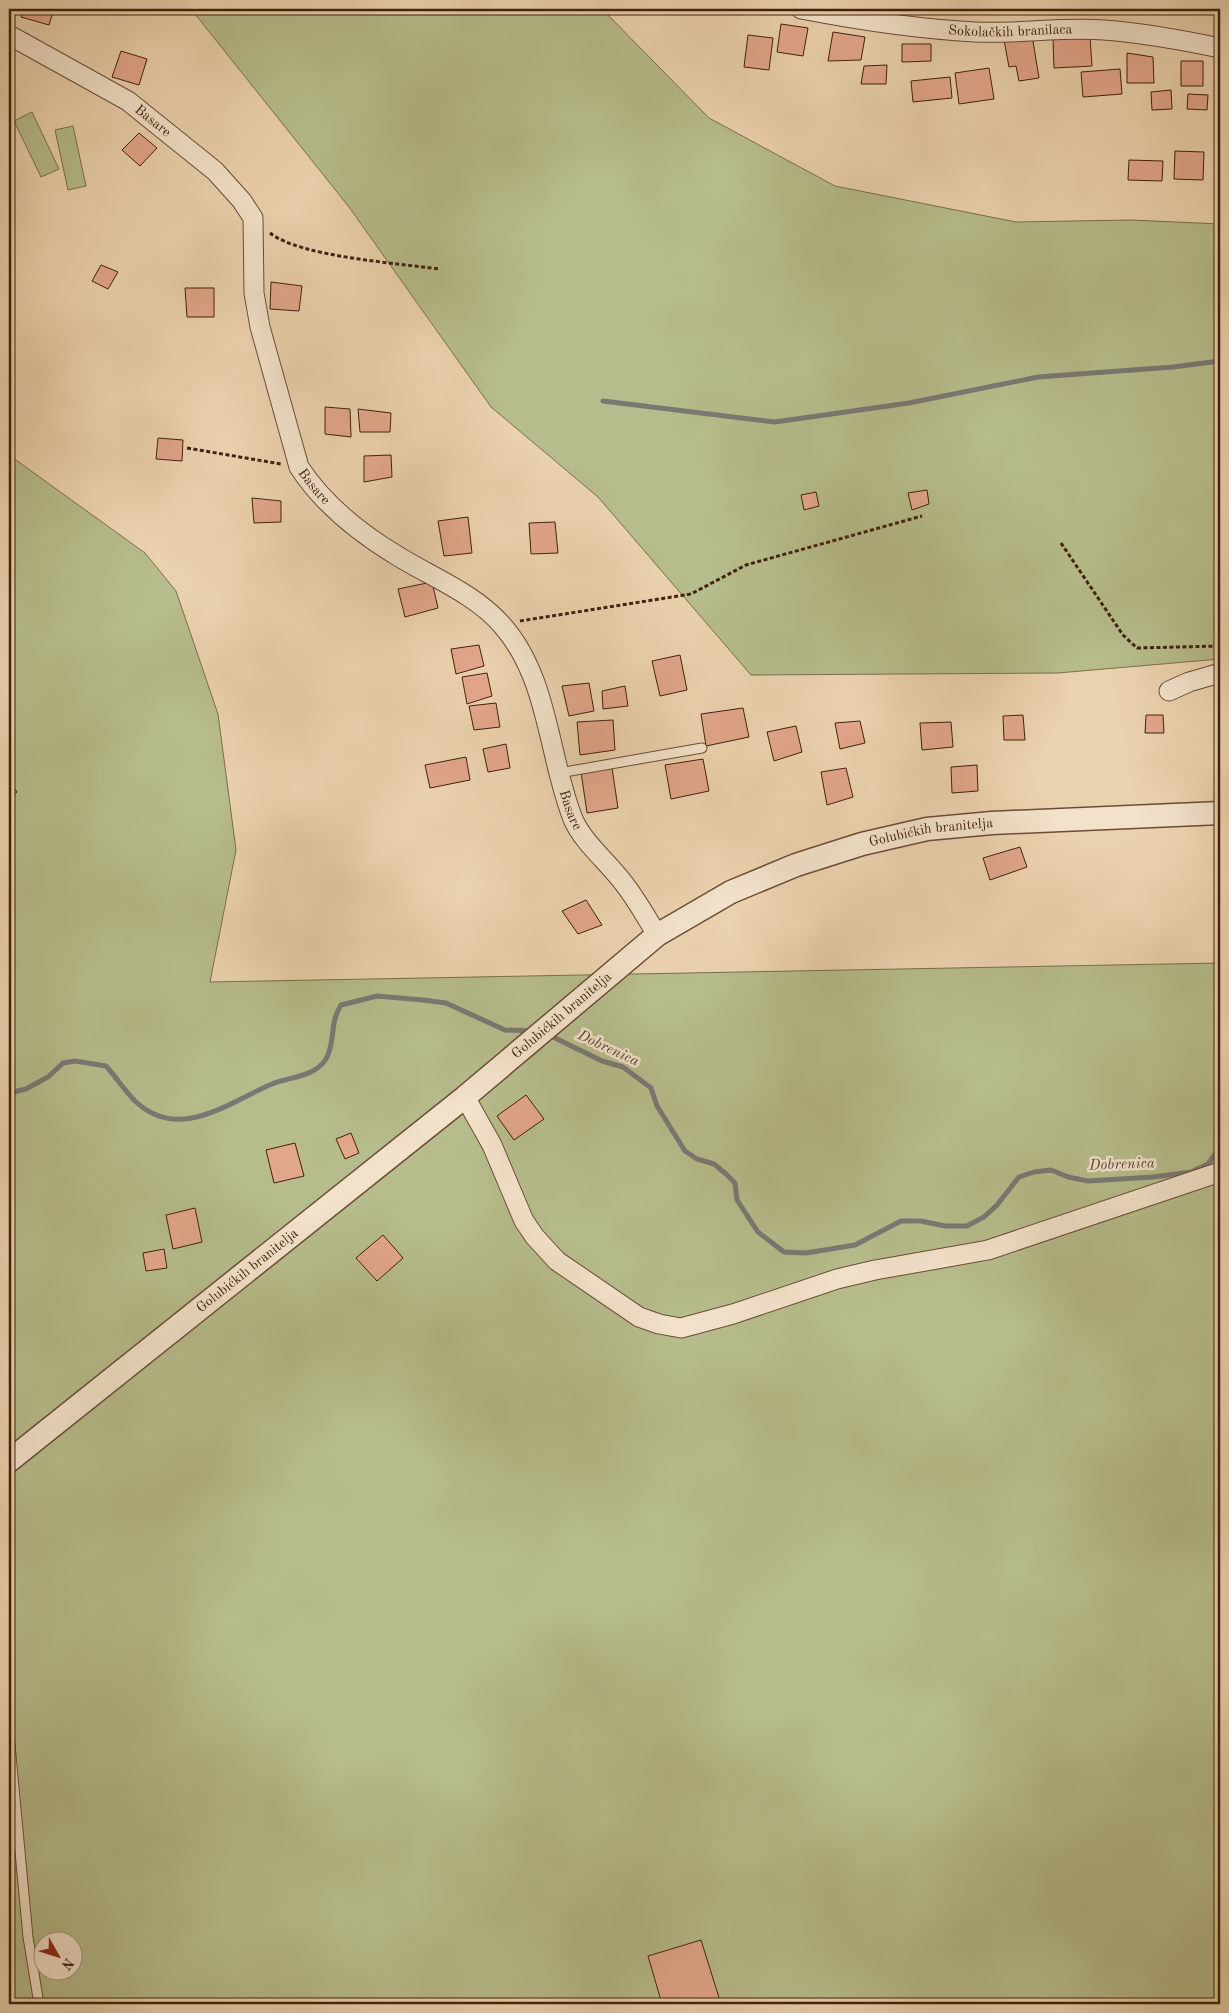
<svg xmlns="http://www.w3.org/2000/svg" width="1229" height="2013" font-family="'Old Standard TT',serif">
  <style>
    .green { fill: #b6bc8b; stroke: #7c6e4d; fill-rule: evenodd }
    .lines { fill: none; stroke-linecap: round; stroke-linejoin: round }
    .stream { stroke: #797974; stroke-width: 5 }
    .building { fill: #e2a68b; stroke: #41200f }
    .service-casing { stroke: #6c4c37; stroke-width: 11 }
    .minor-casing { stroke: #6c4c37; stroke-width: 21 }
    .tertiary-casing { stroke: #6c4c37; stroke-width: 25 }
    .path { stroke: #41200f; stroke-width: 3; stroke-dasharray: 4 2.5; stroke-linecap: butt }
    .service { stroke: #f2e2ca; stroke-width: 9 }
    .minor { stroke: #f2e2ca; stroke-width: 19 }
    .tertiary { stroke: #f2e2ca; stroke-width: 22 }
    .labels { text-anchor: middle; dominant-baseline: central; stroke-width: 5; stroke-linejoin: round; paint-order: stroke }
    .street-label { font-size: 14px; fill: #41200f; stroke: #f2e2ca }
    .water-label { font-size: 15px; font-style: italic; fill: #584539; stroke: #f2e2ca }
  </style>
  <rect width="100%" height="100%" fill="#ebd2ae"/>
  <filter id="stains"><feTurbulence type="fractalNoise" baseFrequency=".004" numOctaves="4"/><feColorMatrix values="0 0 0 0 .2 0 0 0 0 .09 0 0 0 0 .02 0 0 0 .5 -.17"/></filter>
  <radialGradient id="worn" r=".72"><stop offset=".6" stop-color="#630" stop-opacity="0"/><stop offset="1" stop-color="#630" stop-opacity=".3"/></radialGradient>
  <!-- green -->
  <path class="green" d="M 191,9 L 597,9 L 606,13 L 709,118 L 835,186 L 1016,222 L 1131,220 L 1220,224 L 1220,659 L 1058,673 L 751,675 L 598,497 L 491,407 L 349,207 Z
    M 32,112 L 59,169 L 41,177 L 14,121 Z
    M 73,126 L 86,186 L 68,190 L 55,130 Z
    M 9,455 L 145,553 L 176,591 L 218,714 L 236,850 L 210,982 L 1220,963 L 1220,2004 L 9,2004 ZM 42,1940 L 72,1940 L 72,1970 L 42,1970 Z"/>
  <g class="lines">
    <!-- stream -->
    <path class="stream" d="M 603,401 L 775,422 L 909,403 L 1038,377 L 1173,367 L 1220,361
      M 549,1035 L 602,1061 L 623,1067 L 651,1088 L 657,1106 L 685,1151 L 697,1159 L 714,1164 L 726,1174 L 735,1183 L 737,1200 L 758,1232 L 784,1252 L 806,1253 L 855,1245 L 901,1221 L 921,1221 L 945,1226 L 967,1226 L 984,1217 L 997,1205 L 1019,1177 L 1034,1172 L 1051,1170 L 1068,1177 L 1088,1181 L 1153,1177 L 1191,1172 L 1208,1164 L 1220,1147
      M 9,1093 L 26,1089 L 48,1077 L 63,1063 L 75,1061 L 106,1066 C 116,1077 125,1091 135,1101 C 179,1143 229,1102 272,1084 C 289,1077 315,1077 326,1059 C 336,1041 329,1024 341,1005 L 377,996 L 423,1000 L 446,1003 L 505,1030 L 534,1031"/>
  </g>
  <!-- building -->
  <path class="building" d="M 24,9 L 54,9 L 49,25 L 21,17 Z
    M 1034,9 L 1050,9 L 1050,13 L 1034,14 Z
    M 781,24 L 808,28 L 803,56 L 777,52 Z
    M 833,32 L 865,37 L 861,60 L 828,61 Z
    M 748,35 L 773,38 L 769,70 L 744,67 Z
    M 1032,35 L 1039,78 L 1019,81 L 1016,66 L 1009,67 L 1004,40 Z
    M 1090,37 L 1092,66 L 1054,68 L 1053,39 Z
    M 902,44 L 931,44 L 931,61 L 902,62 Z
    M 121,51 L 147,59 L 139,85 L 112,77 Z
    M 1127,53 L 1153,57 L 1154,83 L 1127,83 Z
    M 1181,61 L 1203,61 L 1203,86 L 1181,86 Z
    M 887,65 L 886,84 L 861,84 L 864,66 Z
    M 989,68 L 994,99 L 959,104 L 955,73 Z
    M 1217,68 L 1220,68 L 1220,88 L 1215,88 Z
    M 1120,69 L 1122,94 L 1083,97 L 1081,72 Z
    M 950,77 L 952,98 L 913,102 L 911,81 Z
    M 1171,90 L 1172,109 L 1152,110 L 1151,92 Z
    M 1188,94 L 1208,95 L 1207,110 L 1187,109 Z
    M 139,133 L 157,148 L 140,166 L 122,150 Z
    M 1175,151 L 1204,152 L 1203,180 L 1174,179 Z
    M 1129,160 L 1163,161 L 1162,181 L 1128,180 Z
    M 101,265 L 118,272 L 108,289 L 92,281 Z
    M 271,282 L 302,286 L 299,311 L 270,309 Z
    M 185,288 L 214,288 L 214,317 L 187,317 Z
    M 325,407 L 350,409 L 351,437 L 325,434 Z
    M 358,409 L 391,413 L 390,432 L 360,432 Z
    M 158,438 L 183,440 L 182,461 L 156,459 Z
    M 391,455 L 392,477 L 364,482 L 364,456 Z
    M 927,490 L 929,504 L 912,510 L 908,493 Z
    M 816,492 L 819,506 L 804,510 L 801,495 Z
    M 252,498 L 281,501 L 281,522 L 254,523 Z
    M 468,517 L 472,553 L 444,556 L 438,521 Z
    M 555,522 L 558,553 L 531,554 L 529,523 Z
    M 432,582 L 438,608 L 405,617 L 398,589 Z
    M 479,645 L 484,666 L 456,674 L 451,649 Z
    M 680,655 L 687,690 L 660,696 L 652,661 Z
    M 487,673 L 492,696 L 467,704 L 462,677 Z
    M 589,683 L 594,711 L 569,716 L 562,686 Z
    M 625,686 L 628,706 L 603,709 L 602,691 Z
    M 496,703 L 500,727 L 474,730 L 469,706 Z
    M 743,708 L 749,737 L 706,746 L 701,714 Z
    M 1023,715 L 1025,740 L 1004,740 L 1003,716 Z
    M 1146,715 L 1163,715 L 1164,733 L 1145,733 Z
    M 613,720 L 615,750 L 580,755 L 577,722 Z
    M 860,721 L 865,743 L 840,749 L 835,723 Z
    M 951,722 L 953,747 L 922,750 L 920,723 Z
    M 796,726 L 802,752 L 774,761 L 767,732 Z
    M 506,744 L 510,768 L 488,772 L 483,749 Z
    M 466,757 L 470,780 L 430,788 L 425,765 Z
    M 703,759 L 709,791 L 671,799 L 665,765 Z
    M 977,765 L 978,791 L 952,793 L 951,767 Z
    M 612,768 L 618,808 L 587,813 L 581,772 Z
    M 846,768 L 853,797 L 827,805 L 821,772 Z
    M 9,781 L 17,792 L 9,799 Z
    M 1020,847 L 1027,867 L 990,880 L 983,858 Z
    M 586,900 L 602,925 L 578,934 L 562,911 Z
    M 526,1095 L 544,1119 L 514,1140 L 497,1116 Z
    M 351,1133 L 359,1153 L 345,1159 L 336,1139 Z
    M 295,1143 L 304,1176 L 274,1183 L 266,1150 Z
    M 195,1208 L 202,1242 L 173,1249 L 166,1215 Z
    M 383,1235 L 403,1258 L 377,1281 L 356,1258 Z
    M 164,1249 L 167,1268 L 146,1271 L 143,1253 Z
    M 701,1940 L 721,2004 L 662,2004 L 648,1956 Z"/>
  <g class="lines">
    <!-- service casing -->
    <g class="service-casing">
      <path id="service" d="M 559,773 L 702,748
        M 9,1734 L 28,1937 L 39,2004"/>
    </g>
    <!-- minor casing -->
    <g class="minor-casing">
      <g id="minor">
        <path id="s1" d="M 801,9 C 858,20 917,29 975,32 C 1018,34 1061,27 1104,30 C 1143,33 1182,40 1220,48"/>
        <path id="s2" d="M 9,35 L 128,101 L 215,171 L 242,201 L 253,218 L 254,293 L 260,327 L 299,467 C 323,504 358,532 396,555 C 431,577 474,593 502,625 C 549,678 548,756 573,819 C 582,840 603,858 617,875 C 633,893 645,915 657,935"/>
        <path d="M 1169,691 L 1189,682 L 1220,673"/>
        <path d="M 465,1097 L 492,1145 L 524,1221 L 535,1237 L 557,1261 L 639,1317 L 659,1324 L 681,1328 L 733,1314 L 837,1279 L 875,1270 L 988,1250 L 1220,1172"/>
      </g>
    </g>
    <!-- tertiary casing -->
    <g class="tertiary-casing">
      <g id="tertiary">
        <path id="s3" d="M 9,1461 L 465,1097 L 657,935 L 731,892 L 796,865 L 862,844 L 927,829 L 992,823 L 1220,813"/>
      </g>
    </g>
    <!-- path -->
    <path class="path" d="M 270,233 C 300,257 398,263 439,269
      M 187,448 L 281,464
      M 1061,543 L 1123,635 L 1137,648 L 1220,646
      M 520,621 L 691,594 L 746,565 L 922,516"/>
    <!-- service -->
    <use href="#service" class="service"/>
    <!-- minor -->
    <use href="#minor" class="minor"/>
    <!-- tertiary -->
    <use href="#tertiary" class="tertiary"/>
  </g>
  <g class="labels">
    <!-- street labels -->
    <g class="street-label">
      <text stroke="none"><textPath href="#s1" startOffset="211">Sokolačkih branilaca</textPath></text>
      <text stroke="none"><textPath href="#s2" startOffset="168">Basare</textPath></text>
      <text stroke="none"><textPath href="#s2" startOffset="588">Basare</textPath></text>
      <text stroke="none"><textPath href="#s2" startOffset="1022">Basare</textPath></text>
      <text stroke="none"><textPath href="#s3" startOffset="1130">Golubićkih branitelja</textPath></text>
      <text stroke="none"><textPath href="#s3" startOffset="710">Golubićkih branitelja</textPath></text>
      <text stroke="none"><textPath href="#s3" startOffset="305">Golubićkih branitelja</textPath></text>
    </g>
    <!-- water labels -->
    <g class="water-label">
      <text transform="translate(608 1049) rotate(25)">Dobrenica</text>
      <text transform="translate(1122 1165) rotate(-2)">Dobrenica</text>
    </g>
  </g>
  <!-- margin -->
  <rect width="1229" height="2013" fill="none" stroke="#ebd2ae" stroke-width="30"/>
  <rect x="10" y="10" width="1209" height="1993" fill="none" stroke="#41200f" stroke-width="2.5"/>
  <rect x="15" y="15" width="1199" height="1983" fill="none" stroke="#41200f"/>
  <!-- north arrow -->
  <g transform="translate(58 1956) rotate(129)"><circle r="24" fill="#f2e2ca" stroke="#ab947f"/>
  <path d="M0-4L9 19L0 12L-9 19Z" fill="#8f2418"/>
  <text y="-8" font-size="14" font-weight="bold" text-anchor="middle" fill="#41200f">N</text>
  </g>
  <rect width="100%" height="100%" filter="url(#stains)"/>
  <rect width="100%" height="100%" fill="url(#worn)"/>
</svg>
